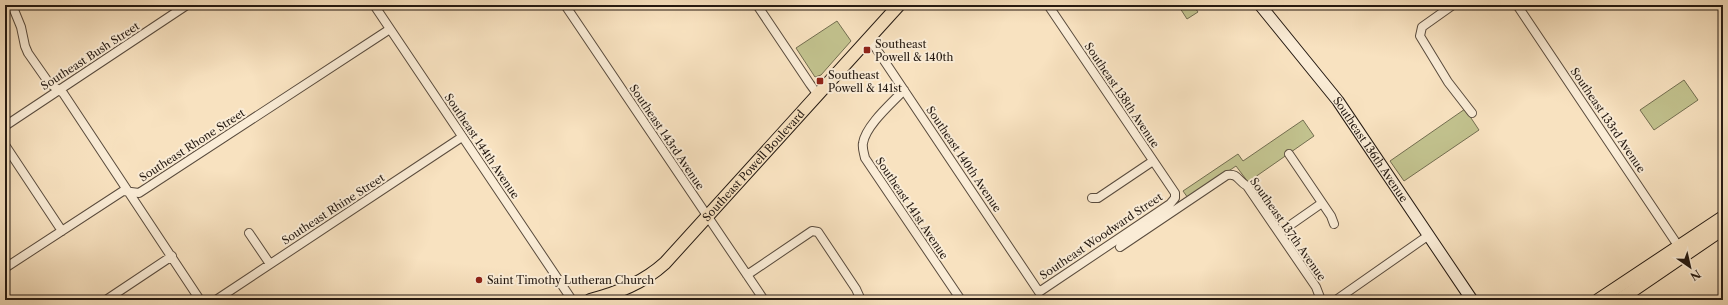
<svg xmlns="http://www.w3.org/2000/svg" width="1728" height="305" font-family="'Libre Caslon Text',serif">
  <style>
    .green { fill: #c2c28e; stroke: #736e50 }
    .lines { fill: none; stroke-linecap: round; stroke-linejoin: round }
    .street-casing { stroke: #594b3d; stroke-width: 10 }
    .secondary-casing { stroke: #241911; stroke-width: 13 }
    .primary-casing { stroke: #241911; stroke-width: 14 }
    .street { stroke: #faecd6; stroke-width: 8 }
    .secondary { stroke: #faecd6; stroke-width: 11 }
    .primary { stroke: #f8e2c0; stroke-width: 12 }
    .poi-dot { fill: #8f2418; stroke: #faecd6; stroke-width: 1.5 }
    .labels { text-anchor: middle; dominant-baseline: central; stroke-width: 4; stroke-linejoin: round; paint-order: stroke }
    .poi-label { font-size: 11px; fill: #241911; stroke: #faecd6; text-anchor: start }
    .street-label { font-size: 11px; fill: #241911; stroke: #faecd6 }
  </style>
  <rect width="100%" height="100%" fill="#f8e2c0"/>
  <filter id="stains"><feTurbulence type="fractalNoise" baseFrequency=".005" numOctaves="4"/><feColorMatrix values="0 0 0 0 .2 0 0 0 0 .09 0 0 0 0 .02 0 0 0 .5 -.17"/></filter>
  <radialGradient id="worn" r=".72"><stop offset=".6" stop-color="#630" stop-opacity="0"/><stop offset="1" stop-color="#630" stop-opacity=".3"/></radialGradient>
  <!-- green -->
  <path class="green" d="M 1178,5 L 1193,5 L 1198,12 L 1187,19 Z
    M 837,21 L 851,41 L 821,75 L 815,77 L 796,48 Z
    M 1684,80 L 1698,100 L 1654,130 L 1640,110 Z
    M 1465,109 L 1479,130 L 1404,181 L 1390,161 Z
    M 1303,120 L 1314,136 L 1248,182 L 1236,166 L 1188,198 L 1183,191 L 1238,154 L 1243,161 Z"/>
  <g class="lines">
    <!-- street casing -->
    <g class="street-casing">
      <path id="street" d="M 12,5 L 21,27 L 25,46 L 28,53 L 49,83 L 63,93 L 200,300
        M 374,5 L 572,300
        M 565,5 L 764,300
        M 757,5 L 810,84 L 818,95
        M 1453,5 L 1422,27 L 1420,36 L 1448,82 L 1472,113
        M 1517,5 L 1679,247
        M 869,38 L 1039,292 L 1170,204 L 1175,198 L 1175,193 L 1048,5
        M 904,90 C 892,103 866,125 863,143 C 862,148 864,153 865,158 L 961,300
        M 5,126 L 187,5
        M 5,145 L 62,231
        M 1289,154 L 1331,216 L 1334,224
        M 1092,198 L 1098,198 L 1153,161
        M 249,233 L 270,264
        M 1279,233 L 1322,203
        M 1120,247 L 1227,175 C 1238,173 1238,181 1247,186 L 1316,287 L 1321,300
        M 5,268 L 123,191 L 139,193 L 390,29
        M 747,275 L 812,231 L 818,232 L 856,289 L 861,300
        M 106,300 L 172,256
        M 216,300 L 462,137
        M 1336,300 L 1429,235"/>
    </g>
    <!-- secondary casing -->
    <g class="secondary-casing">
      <g id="secondary">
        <path id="s1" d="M 1260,5 L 1338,101 L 1472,300"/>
      </g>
    </g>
    <!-- primary casing -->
    <g class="primary-casing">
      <g id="primary">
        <path id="s2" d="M 590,300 C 618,293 643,283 665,263 L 899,5"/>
        <path d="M 1598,300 L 1723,217"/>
        <path d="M 1619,300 L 1723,229"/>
      </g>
    </g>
    <!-- street -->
    <use href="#street" class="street"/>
    <!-- secondary -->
    <use href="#secondary" class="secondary"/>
    <!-- primary -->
    <use href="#primary" class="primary"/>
  </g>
  <!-- markers -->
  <g class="poi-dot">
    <rect x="863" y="46" width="8" height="8" rx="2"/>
    <rect x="816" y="77" width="8" height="8" rx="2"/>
    <circle cx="479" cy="280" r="4"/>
  </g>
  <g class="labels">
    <!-- poi labels -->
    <g class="poi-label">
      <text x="875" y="44">Southeast<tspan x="875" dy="13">Powell &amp; 140th</tspan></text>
      <text x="828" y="75">Southeast<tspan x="828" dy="13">Powell &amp; 141st</tspan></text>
      <text x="487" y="280">Saint Timothy Lutheran Church</text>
    </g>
    <!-- street labels -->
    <g class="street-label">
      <text transform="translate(90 56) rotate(-33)">Southeast Bush Street</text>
      <text transform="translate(1122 95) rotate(56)">Southeast 138th Avenue</text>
      <text transform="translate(1608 120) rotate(56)">Southeast 133rd Avenue</text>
      <text transform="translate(667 137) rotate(56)">Southeast 143rd Avenue</text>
      <text transform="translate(192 145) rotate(-33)">Southeast Rhone Street</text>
      <text transform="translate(482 146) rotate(56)">Southeast 144th Avenue</text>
      <text stroke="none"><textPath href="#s1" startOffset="182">Southeast 136th Avenue</textPath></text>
      <text transform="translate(964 159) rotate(56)">Southeast 140th Avenue</text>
      <text stroke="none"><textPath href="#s2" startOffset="216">Southeast Powell Boulevard</textPath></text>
      <text transform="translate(912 208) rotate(56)">Southeast 141st Avenue</text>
      <text transform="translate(333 209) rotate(-33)">Southeast Rhine Street</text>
      <text transform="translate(1288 229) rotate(55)">Southeast 137th Avenue</text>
      <text transform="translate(1101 236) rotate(-34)">Southeast Woodward Street</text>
    </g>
  </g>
  <!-- margin -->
  <rect width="1728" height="305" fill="none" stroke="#f8e2c0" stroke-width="20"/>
  <rect x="6" y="6" width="1716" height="293" fill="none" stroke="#241911" stroke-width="2"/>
  <rect x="10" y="10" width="1708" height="285" fill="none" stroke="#241911"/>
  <!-- north arrow -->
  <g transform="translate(1690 267) rotate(146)" stroke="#faecd6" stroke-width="3" paint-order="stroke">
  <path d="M0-3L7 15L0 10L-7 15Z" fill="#241911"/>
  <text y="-6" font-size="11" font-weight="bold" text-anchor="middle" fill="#241911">N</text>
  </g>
  <rect width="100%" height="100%" filter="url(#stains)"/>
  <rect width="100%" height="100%" fill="url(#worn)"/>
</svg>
